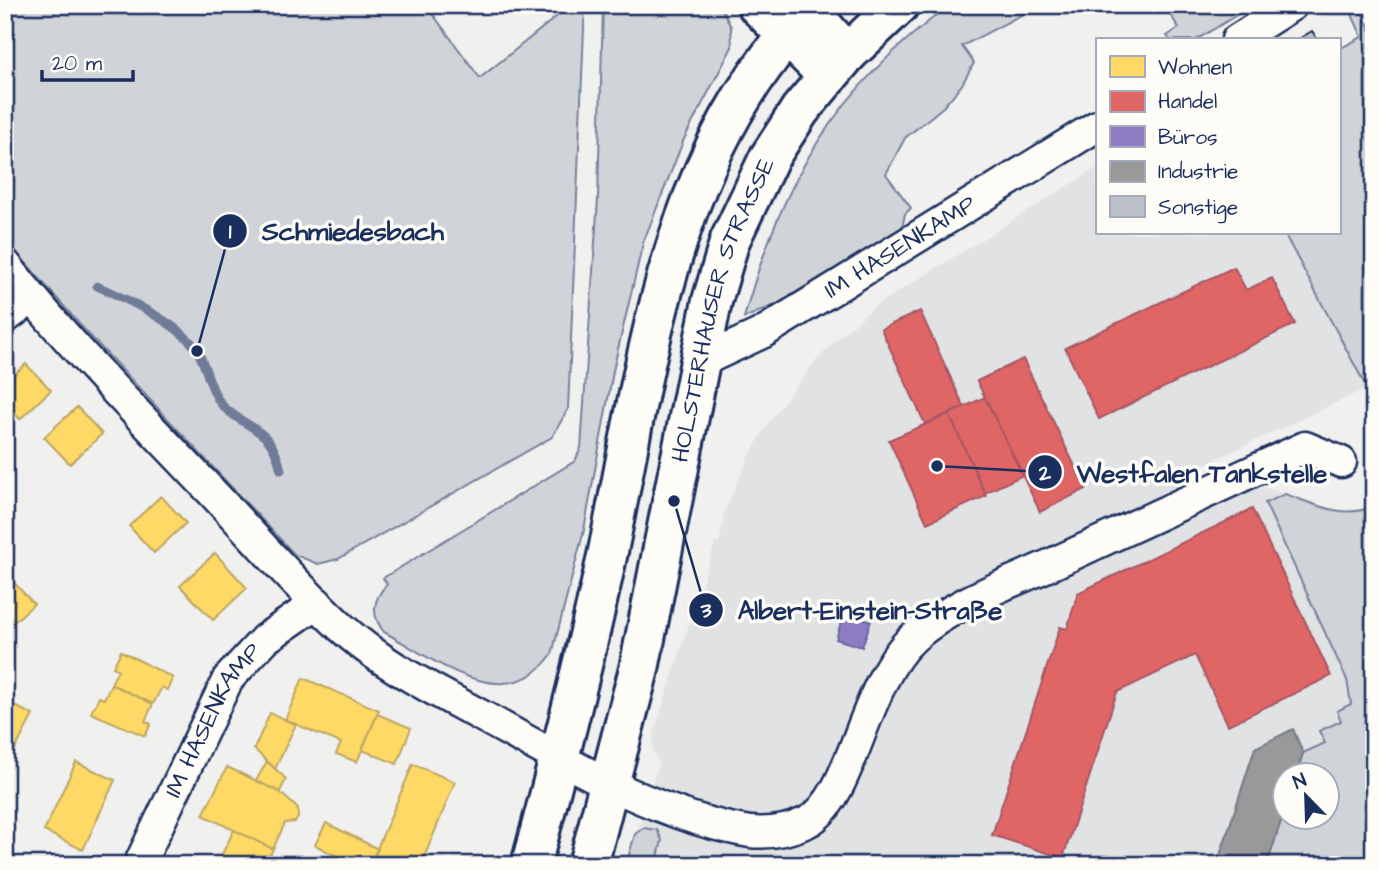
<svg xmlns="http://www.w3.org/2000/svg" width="1379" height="870" font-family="'Architects Daughter',sans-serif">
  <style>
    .built { fill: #e0e2e3 }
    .green { fill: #d0d3d8; stroke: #76819b; stroke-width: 2 }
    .homes { fill: #ffd966; stroke: #bba664; stroke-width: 2 }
    .shops { fill: #e06666; stroke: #a55664; stroke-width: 2 }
    .offices { fill: #8e7cc3; stroke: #6c65a5; stroke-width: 2 }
    .industry { fill: #999; stroke: #737987; stroke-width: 2 }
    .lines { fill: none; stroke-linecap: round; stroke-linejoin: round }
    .stream { stroke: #6f7b97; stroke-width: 9 }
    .building { fill: #bbc0ca; stroke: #1b2f5e; stroke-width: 2 }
    .minor-casing { stroke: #1b2f5e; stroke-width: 35 }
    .major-casing { stroke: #1b2f5e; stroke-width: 44 }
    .highway-casing { stroke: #1b2f5e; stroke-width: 44 }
    .minor { stroke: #fdfcf7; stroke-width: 30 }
    .major { stroke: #fdfcf7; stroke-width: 38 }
    .highway { stroke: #fdfcf7; stroke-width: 38 }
    .labels { text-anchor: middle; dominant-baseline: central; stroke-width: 7; stroke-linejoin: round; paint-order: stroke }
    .street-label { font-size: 24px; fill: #1b2f5e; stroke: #fdfcf7 }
    .leader { fill: none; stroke: #1b2f5e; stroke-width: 2.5 }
    .callout-dot { fill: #1b2f5e; stroke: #fdfcf7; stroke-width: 2.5 }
    .mark-label { font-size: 21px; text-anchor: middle; font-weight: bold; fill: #fff }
    .callout-label { font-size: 26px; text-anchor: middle; font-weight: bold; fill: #1b2f5e; stroke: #fdfcf7; stroke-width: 7; stroke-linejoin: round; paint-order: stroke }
  </style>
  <rect width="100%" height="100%" fill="#f0f0ee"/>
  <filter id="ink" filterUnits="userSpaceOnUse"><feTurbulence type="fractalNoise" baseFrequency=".0143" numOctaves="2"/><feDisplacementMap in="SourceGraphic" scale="14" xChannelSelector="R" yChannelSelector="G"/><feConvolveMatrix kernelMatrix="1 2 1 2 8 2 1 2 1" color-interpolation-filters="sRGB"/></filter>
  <g filter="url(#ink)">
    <!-- built -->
    <path class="built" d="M 1097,168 L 1097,233 L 1284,233 L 1367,388 L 1187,473 L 1207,507 L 1245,489 L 1266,488 L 1285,494 L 1265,504 L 1347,680 L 1351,704 L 1341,721 L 1296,775 L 1284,776 L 1284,811 L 1267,865 L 627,865 L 659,762 L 653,751 L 653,737 L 715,543 L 719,543 L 724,519 L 722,517 L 749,456 L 769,422 L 813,364 L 838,338 L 877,305 Z"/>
    <!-- green -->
    <path class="green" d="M 5,5 L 426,5 L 480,78 L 571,5 L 585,5 L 568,409 L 552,437 L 338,559 L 318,564 L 295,555 L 82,327 L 5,239 Z
      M 603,5 L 720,5 L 731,27 L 732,47 L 684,139 L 643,243 L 614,366 L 584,530 L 552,654 C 507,719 434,659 384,632 C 370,614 373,600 387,584 L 383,578 L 575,461 L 581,448 L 598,198 Z
      M 950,5 L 1040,5 L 962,46 L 974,63 L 961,86 L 943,107 L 905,138 L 886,174 L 911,208 L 905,214 L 902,228 L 777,304 L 744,318 C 781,182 835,89 950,5 Z
      M 1164,5 L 1253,5 L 1196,40 L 1170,40 L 1167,36 L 1179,28 Z
      M 1348,5 L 1358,5 L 1374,37 L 1374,395 L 1370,387 L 1367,388 L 1284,233 L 1339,233 L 1339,49 L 1362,37 Z
      M 1285,494 C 1315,504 1343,520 1374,506 L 1374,865 L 1267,865 L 1284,811 L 1284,818 L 1326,818 L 1326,776 L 1296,775 L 1303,753 L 1325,743 L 1319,731 L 1341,721 L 1337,711 L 1351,704 L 1347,680 L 1265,503 Z
      M 643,828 L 657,830 L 662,840 L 656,865 L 626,865 L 635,834 Z"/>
    <!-- homes -->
    <path class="homes" d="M 26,364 L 51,390 L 20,419 L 5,404 L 5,383 Z
      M 77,407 L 102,434 L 70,464 L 44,437 Z
      M 161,496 L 186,523 L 154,553 L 129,526 Z
      M 215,553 L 247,588 L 213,620 L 180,586 Z
      M 5,573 L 34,604 L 5,630 Z
      M 121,651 L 173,678 L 167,690 L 162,687 L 153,704 L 111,684 L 118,670 L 113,667 Z
      M 303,678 L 379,710 L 357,762 L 336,754 L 341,743 L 285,720 Z
      M 111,684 L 153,704 L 145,721 L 151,724 L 145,736 L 91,713 L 99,697 L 104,699 Z
      M 5,701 L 33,715 L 9,761 L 5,758 Z
      M 270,713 L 296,724 L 275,769 L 254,749 Z
      M 377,714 L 411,728 L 397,764 L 362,750 Z
      M 267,761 L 286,779 L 280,792 L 256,781 Z
      M 76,762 L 115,780 L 83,850 L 44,831 Z
      M 413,764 L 455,782 L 421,865 L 370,865 Z
      M 227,767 L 280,792 L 298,809 L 298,818 L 295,822 L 285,823 L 273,849 L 203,815 Z
      M 326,823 L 378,849 L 370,865 L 354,865 L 315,845 Z
      M 234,830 L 273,849 L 265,865 L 240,865 L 221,856 Z"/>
    <!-- shops -->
    <path class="shops" d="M 1234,267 L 1246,290 L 1272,278 L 1295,324 L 1099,419 L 1065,348 Z
      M 920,311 L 964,407 L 925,424 L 881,329 Z
      M 1023,359 L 1086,489 L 1040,512 L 977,381 Z
      M 985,397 L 1023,475 L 985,493 L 949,414 Z
      M 949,414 L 986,496 L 927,523 L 889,440 Z
      M 1252,509 L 1331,676 L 1228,725 L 1195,655 L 1117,692 L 1063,858 L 992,835 L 1060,627 L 1067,629 L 1078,593 Z"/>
    <!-- offices -->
    <path class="offices" d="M 844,612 L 871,621 L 862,647 L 836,639 Z"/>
    <!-- industry -->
    <path class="industry" d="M 1293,729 L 1303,753 L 1296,776 L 1284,776 L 1284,811 L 1267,865 L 1217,865 L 1255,748 Z"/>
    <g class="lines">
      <!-- stream -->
      <path class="stream" d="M 97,286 C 126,299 179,323 197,350 C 207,367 211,396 226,409 C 254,433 271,428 281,470"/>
    </g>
    <!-- building -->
    <path class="building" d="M 1312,31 L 1318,40 L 1297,40 Z"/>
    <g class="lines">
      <!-- minor casing -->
      <g class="minor-casing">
        <g id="minor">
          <path d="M 1237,40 L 1292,5"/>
          <path d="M 5,264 C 67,343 139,415 208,488 C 252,534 294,584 341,627 C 382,665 433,689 482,716 C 562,760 659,818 750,832 C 769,834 790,830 807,822 C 854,798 862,683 914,637 C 953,603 1008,584 1054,563 C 1138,524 1222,486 1305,447 L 1341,462"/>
          <path d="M 5,318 L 32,298"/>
          <path id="s1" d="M 702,361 L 762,333 L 1097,126"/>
          <path id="s2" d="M 139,865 L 228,679 L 265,639 L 317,603"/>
        </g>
      </g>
      <!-- major casing -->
      <g class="major-casing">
        <g id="major">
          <path d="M 531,865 C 558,764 584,663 606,561 C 645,374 667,153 809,12"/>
          <path id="s3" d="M 588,865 L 639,669 L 712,301 L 730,240 L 769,158 L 800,110 L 847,54 L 899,5"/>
        </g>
      </g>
      <!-- highway casing -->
      <g class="highway-casing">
        <path id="highway" d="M 757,5 L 828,76
          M 805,5 L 847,54"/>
      </g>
      <!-- minor -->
      <use href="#minor" class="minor"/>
      <!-- major -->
      <use href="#major" class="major"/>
      <!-- highway -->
      <use href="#highway" class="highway"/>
    </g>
  </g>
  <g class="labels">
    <!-- street labels -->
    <g class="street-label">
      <text stroke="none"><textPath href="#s1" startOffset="229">IM HASENKAMP</textPath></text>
      <text stroke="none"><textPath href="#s3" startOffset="572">HOLSTERHAUSER STRASSE</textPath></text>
      <text stroke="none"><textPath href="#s2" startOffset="163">IM HASENKAMP</textPath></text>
    </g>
  </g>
  <!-- callouts -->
  <path class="leader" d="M197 351L230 231M937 466L1045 472M674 501L706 610"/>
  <g class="callout-dot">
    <circle cx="197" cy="351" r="7"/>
    <circle cx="937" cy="466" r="7"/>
    <circle cx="674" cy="501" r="7"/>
    <circle cx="230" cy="231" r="18"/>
    <circle cx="1045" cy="472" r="18"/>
    <circle cx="706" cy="610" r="18"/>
  </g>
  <g class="mark-label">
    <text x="230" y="238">1</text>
    <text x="1045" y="480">2</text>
    <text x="706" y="617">3</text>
  </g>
  <g class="callout-label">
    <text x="353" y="240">Schmiedesbach</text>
    <text x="1202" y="482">Westfalen Tankstelle</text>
    <text x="870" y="619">Albert-Einstein-Straße</text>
  </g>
  <!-- margin -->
  <rect width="1379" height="870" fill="none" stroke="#fdfcf7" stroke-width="28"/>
  <rect x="14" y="14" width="1351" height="842" fill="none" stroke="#1b2f5e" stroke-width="2.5" filter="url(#ink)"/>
  <!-- legend -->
  <rect x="1096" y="38" width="245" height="196" fill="#fdfcf7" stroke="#a3aaba" stroke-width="2"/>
  <rect x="1110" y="56" width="35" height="21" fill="#ffd966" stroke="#a3aaba" stroke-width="2"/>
  <text x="1158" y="74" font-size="21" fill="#1b2f5e">Wohnen</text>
  <rect x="1110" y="91" width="35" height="21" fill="#e06666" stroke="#a3aaba" stroke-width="2"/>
  <text x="1158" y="108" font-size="21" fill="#1b2f5e">Handel</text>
  <rect x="1110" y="126" width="35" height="21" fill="#8e7cc3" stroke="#a3aaba" stroke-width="2"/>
  <text x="1158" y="144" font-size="21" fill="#1b2f5e">Büros</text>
  <rect x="1110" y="161" width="35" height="21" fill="#999999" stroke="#a3aaba" stroke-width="2"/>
  <text x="1158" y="178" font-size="21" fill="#1b2f5e">Industrie</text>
  <rect x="1110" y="196" width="35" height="21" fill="#bbc0ca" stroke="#a3aaba" stroke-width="2"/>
  <text x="1158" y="214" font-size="21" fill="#1b2f5e">Sonstige</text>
  <!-- north arrow -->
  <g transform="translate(1306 796) rotate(337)"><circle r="33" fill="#fdfcf7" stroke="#a3aaba" stroke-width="2"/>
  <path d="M0-5L12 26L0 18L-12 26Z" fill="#1b2f5e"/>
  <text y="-10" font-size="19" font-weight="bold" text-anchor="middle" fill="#1b2f5e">N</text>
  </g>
  <!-- scale -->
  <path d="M42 70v10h91v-10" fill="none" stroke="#1b2f5e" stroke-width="3.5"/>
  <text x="52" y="70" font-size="21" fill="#1b2f5e" stroke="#fdfcf7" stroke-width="5" paint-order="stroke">20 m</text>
</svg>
